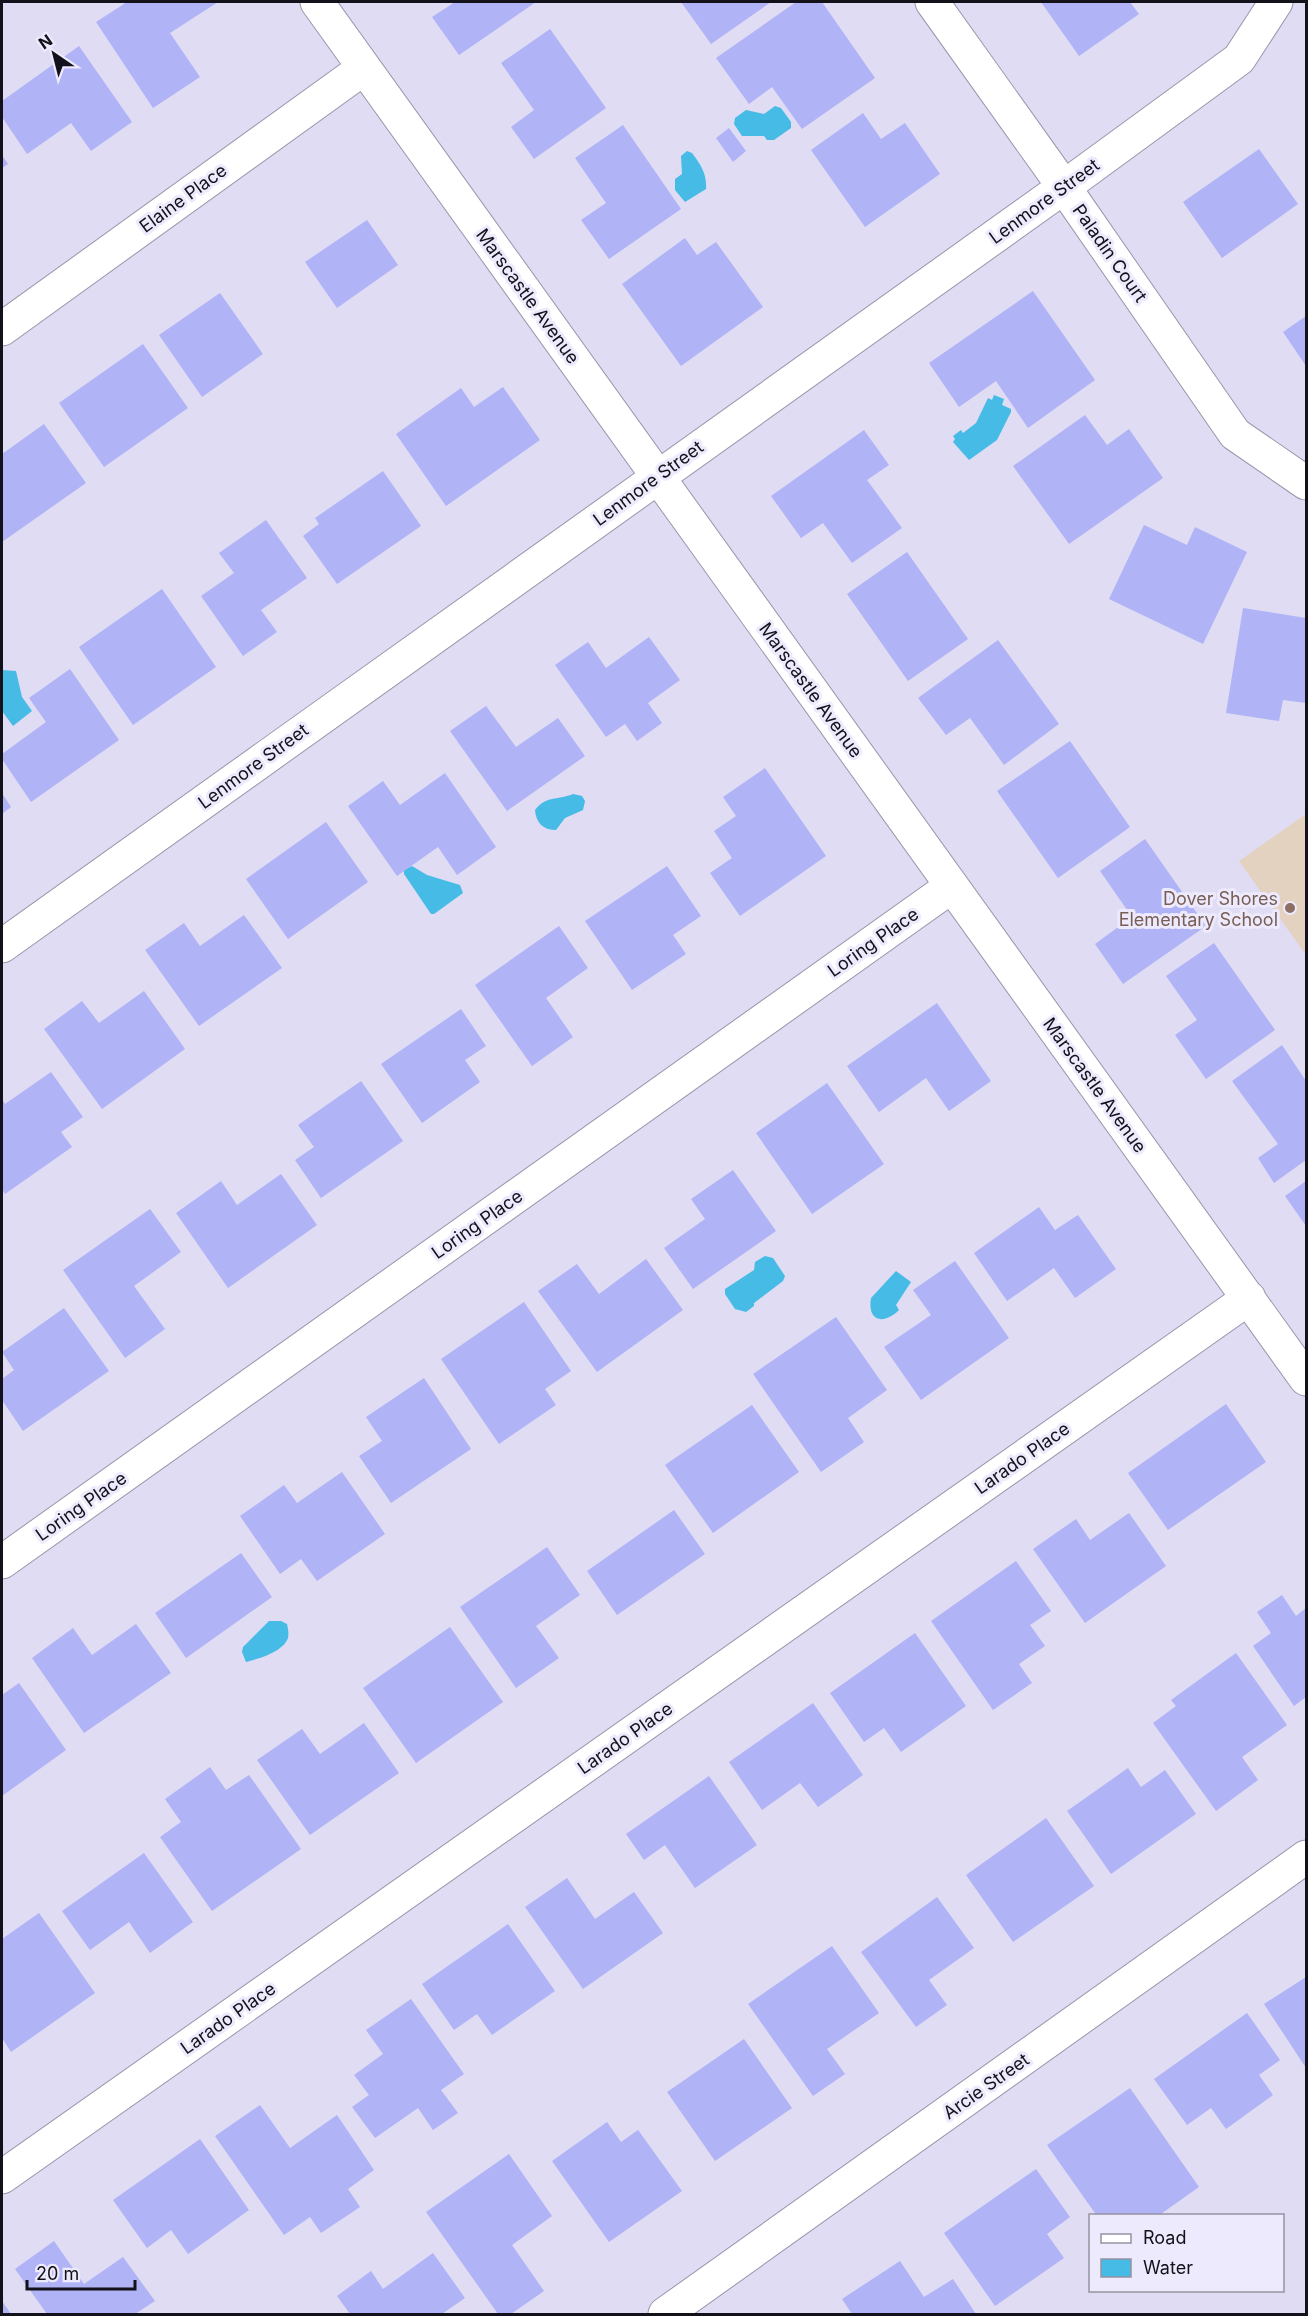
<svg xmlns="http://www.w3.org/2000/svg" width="1308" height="2316" font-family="Inter,sans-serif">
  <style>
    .education { fill: #e4d2c1 }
    .water { fill: #46bbe6 }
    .building { fill: #b0b3f6 }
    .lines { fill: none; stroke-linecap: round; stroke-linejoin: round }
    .minor-casing { stroke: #9996ab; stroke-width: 35 }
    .minor { stroke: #fff; stroke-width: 33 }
    .education-dot { fill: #8d6e63; stroke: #edeafd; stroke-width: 2 }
    .labels { text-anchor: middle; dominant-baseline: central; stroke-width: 6; stroke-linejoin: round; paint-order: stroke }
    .street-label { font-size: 18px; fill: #131119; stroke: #edeafd }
    .education-label { font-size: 18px; fill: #785e54; stroke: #edeafd; text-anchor: end }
  </style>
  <rect width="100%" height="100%" fill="#dfdcf3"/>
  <!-- education -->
  <path class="education" d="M 1306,814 L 1306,955 L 1239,861 Z"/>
  <!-- water -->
  <path class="water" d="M 775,106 L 781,108 L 791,122 L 791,128 L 774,140 L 767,140 L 764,136 L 742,136 L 734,124 L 735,118 L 746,110 L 764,114 Z
    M 687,151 L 692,153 C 701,165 707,174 706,189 L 685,202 L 675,190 L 675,179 L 682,174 L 681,156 Z
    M 994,395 L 1004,399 L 1002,405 L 1011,409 L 1011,412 L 997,440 L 969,460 L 953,442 L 955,439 L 953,436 L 961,430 L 963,433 L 976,423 L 988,398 L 992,400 Z
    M 2,670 L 16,671 L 22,697 L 32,711 L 13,726 L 2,711 Z
    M 573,794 L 582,796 L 585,801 L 583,810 L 565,818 L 556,830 C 543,830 536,823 535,810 C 547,795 556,801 573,794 Z
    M 412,866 L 427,875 L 460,885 L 463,893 L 434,914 L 431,914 L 404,874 L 404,870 Z
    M 765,1256 L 773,1258 L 785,1276 L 783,1281 L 754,1303 L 754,1306 L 746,1312 L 735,1309 L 725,1294 L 725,1289 L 754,1270 L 755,1262 Z
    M 896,1271 L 911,1282 L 896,1305 L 899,1310 C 884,1325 867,1322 871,1298 Z
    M 269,1621 L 281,1621 L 287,1624 C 288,1629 289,1633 288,1638 C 283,1652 258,1659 246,1662 L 242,1652 L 243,1647 Z"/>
  <!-- building -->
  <path class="building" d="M 127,2 L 218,2 L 170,33 L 200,77 L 153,108 L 96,22 Z
    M 455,2 L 536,2 L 459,55 L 432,17 Z
    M 681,2 L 771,2 L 711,44 Z
    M 796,2 L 822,2 L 875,78 L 802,129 L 772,87 L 749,104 L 716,58 Z
    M 1041,2 L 1130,2 L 1139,14 L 1079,56 Z
    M 550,29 L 606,108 L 534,159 L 511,127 L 534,110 L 501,63 Z
    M 79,46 L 132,122 L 91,151 L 71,123 L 27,154 L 2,117 L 2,101 Z
    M 863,113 L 881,139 L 905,123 L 940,174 L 865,227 L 811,150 Z
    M 623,125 L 681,209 L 609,259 L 581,220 L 606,203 L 575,158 Z
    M 729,128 L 746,151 L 733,162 L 716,138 Z
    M 1259,149 L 1298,204 L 1222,258 L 1183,202 Z
    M 2,155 L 8,164 L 2,168 Z
    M 367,220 L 398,265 L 337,308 L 305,262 Z
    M 685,238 L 697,255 L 716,242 L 763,307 L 681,366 L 622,284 Z
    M 1033,291 L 1095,380 L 1028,428 L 996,381 L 959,407 L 929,363 Z
    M 220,293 L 263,354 L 202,397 L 159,335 Z
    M 1306,316 L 1306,366 L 1283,332 Z
    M 143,344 L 188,408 L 104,467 L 59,403 Z
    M 503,387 L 540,440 L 446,506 L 396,434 L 461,388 L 474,407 Z
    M 1085,415 L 1107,445 L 1129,429 L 1163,478 L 1069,544 L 1013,466 Z
    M 44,424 L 86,483 L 2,542 L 2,454 Z
    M 864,430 L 889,465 L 867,480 L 902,528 L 852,563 L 823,523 L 801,538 L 771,496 Z
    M 383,471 L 421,526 L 337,584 L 303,536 L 319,524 L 315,518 Z
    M 266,520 L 307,578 L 261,610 L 277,632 L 243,656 L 201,596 L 234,573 L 219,553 Z
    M 1144,525 L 1187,545 L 1195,527 L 1247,552 L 1203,644 L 1109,599 Z
    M 907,552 L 968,639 L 908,681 L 847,594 Z
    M 162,589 L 216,667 L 133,725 L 79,647 Z
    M 1243,608 L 1306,618 L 1306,703 L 1283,700 L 1279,721 L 1226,713 Z
    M 649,637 L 680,680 L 648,703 L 662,723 L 637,741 L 625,724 L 606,737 L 555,665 L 588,642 L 606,668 Z
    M 998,640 L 1059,724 L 1004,765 L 970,718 L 946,735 L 918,698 Z
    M 70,669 L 119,740 L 31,802 L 2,759 L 2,754 L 46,722 L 29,698 Z
    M 486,706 L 516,747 L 558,718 L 585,756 L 507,811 L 450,731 Z
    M 1070,741 L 1130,827 L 1058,878 L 997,791 Z
    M 765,768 L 826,856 L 740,916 L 710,873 L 732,858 L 714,831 L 736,816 L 723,797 Z
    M 445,773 L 496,847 L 457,875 L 438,847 L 397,876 L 348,806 L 383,781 L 400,805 Z
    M 2,793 L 11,807 L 2,814 Z
    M 326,822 L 368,882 L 288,939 L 246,879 Z
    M 1145,839 L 1206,926 L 1123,984 L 1095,944 L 1132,917 L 1100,871 Z
    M 667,866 L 701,916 L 673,935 L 686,954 L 632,990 L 585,921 Z
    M 244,915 L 282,968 L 199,1026 L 145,950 L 184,923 L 200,946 Z
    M 559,926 L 588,968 L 546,998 L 573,1037 L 532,1066 L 475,985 Z
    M 1214,943 L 1275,1030 L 1206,1079 L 1175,1035 L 1197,1020 L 1166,976 Z
    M 144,991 L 185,1049 L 102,1109 L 44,1029 L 82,1001 L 99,1023 Z
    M 937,1003 L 991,1081 L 949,1111 L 926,1078 L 879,1112 L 847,1066 Z
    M 461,1009 L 486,1046 L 465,1060 L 480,1082 L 422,1123 L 381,1064 Z
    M 1282,1045 L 1306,1081 L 1306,1160 L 1274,1183 L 1258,1158 L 1278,1144 L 1232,1081 Z
    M 51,1072 L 83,1117 L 61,1132 L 72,1147 L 5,1194 L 2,1189 L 2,1099 L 5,1104 Z
    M 361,1081 L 403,1141 L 321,1198 L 295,1160 L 314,1147 L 298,1125 Z
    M 827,1083 L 884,1164 L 812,1214 L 756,1133 Z
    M 733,1170 L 776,1231 L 693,1289 L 664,1248 L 705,1219 L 691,1199 Z
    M 281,1174 L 317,1225 L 228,1288 L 176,1213 L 221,1181 L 237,1205 Z
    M 1306,1181 L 1306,1226 L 1285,1196 Z
    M 1039,1207 L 1055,1230 L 1078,1215 L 1116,1269 L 1075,1298 L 1054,1268 L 1007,1301 L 974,1253 Z
    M 150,1209 L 181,1252 L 134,1286 L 165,1329 L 125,1358 L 63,1270 Z
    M 646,1259 L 683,1310 L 597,1372 L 538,1291 L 577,1264 L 599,1294 Z
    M 955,1261 L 1009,1338 L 921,1400 L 884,1347 L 931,1315 L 913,1290 Z
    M 524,1302 L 571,1371 L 545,1389 L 556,1405 L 499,1444 L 441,1359 Z
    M 64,1308 L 109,1371 L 23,1431 L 2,1400 L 2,1379 L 14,1370 L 2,1352 Z
    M 836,1317 L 887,1390 L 848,1418 L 864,1442 L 821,1472 L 753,1374 Z
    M 424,1378 L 471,1449 L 391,1503 L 359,1456 L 382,1441 L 366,1417 Z
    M 1226,1404 L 1266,1462 L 1168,1530 L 1128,1473 Z
    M 752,1405 L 799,1472 L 713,1533 L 665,1465 Z
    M 342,1472 L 385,1534 L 317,1581 L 301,1559 L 280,1574 L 240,1516 L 284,1485 L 297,1503 Z
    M 674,1510 L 705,1554 L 617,1615 L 587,1571 Z
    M 1129,1513 L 1166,1566 L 1085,1623 L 1033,1549 L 1076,1519 L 1090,1540 Z
    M 547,1547 L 580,1595 L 536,1626 L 559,1658 L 516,1688 L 460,1607 Z
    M 241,1553 L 272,1597 L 186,1658 L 155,1613 Z
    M 1016,1561 L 1051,1611 L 1030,1625 L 1045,1646 L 1019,1664 L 1032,1683 L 993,1710 L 931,1621 Z
    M 1282,1595 L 1296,1616 L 1306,1608 L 1306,1697 L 1294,1706 L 1253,1646 L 1271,1633 L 1257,1612 Z
    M 136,1624 L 171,1673 L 84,1733 L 32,1658 L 73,1628 L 92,1655 Z
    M 450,1627 L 503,1702 L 416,1763 L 363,1688 Z
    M 915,1633 L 966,1706 L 901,1752 L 884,1728 L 864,1742 L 830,1693 Z
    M 1236,1653 L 1287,1725 L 1242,1757 L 1258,1780 L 1216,1811 L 1153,1723 L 1176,1706 L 1171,1700 Z
    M 19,1683 L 66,1750 L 2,1796 L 2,1695 Z
    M 813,1703 L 863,1775 L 818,1807 L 800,1783 L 762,1810 L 729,1762 Z
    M 364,1723 L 399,1773 L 310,1835 L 257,1760 L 302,1729 L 320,1754 Z
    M 210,1767 L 226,1790 L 249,1775 L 301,1849 L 212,1911 L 160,1837 L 181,1822 L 165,1799 Z
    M 1128,1768 L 1141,1787 L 1165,1770 L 1196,1814 L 1111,1874 L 1067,1811 Z
    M 709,1776 L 757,1845 L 695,1888 L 665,1845 L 644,1860 L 626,1834 Z
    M 1046,1818 L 1094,1886 L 1013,1942 L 966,1875 Z
    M 144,1853 L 193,1922 L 150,1953 L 129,1922 L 90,1950 L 62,1911 Z
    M 567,1878 L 595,1919 L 634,1892 L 663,1933 L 583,1989 L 525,1907 Z
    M 937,1897 L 974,1948 L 929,1980 L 947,2005 L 916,2027 L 861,1952 Z
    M 39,1913 L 95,1993 L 11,2052 L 2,2038 L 2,1939 Z
    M 508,1924 L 555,1991 L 492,2035 L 477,2014 L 454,2030 L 422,1984 Z
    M 832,1946 L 879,2013 L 827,2049 L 845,2074 L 813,2096 L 748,2004 Z
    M 1306,1977 L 1306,2068 L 1264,2004 Z
    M 411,1999 L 464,2074 L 441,2090 L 458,2113 L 433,2130 L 418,2108 L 375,2138 L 352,2107 L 369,2095 L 354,2075 L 383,2054 L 366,2030 Z
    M 1247,2013 L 1280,2060 L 1259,2075 L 1273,2095 L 1226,2129 L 1211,2108 L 1187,2125 L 1154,2079 Z
    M 744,2039 L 792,2108 L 715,2161 L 667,2092 Z
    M 1130,2088 L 1199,2187 L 1158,2216 L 1097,2216 L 1047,2145 Z
    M 260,2105 L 290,2148 L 337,2115 L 374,2170 L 348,2189 L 360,2207 L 321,2233 L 310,2217 L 284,2235 L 215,2136 Z
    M 607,2122 L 621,2142 L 638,2130 L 682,2191 L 609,2242 L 552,2161 Z
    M 200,2139 L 249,2210 L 188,2254 L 171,2230 L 147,2248 L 113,2200 Z
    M 509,2154 L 552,2216 L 512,2245 L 544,2291 L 511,2314 L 498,2314 L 426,2212 Z
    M 1036,2169 L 1070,2217 L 1047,2234 L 1064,2258 L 995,2306 L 944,2233 Z
    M 54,2241 L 84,2284 L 123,2257 L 155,2301 L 135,2314 L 47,2314 L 15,2269 Z
    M 433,2253 L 465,2298 L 442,2314 L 350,2314 L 337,2296 L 371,2271 L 383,2289 Z
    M 900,2261 L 924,2297 L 953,2279 L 976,2314 L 852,2314 L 842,2299 Z
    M 2,2301 L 11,2314 L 2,2314 Z"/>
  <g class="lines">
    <!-- minor casing -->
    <g class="minor-casing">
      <path id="minor" d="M 317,2 L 1306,1379
        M 932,2 L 1064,187 L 1235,434 L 1306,483
        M 2,329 L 364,68
        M 2,946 L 1064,187 L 1239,59 L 1276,2
        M 2,1562 L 952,886
        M 2,2177 L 1249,1298
        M 665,2314 L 1306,1857"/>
    </g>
    <!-- minor -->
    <use href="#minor" class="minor"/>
  </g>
  <!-- markers -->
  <circle class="education-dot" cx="1290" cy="908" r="6"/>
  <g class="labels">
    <!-- street labels -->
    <g class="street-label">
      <text transform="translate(183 198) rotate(-36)">Elaine Place</text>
      <text transform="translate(1044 201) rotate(-36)">Lenmore Street</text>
      <text transform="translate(1110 253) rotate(55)">Paladin Court</text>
      <text transform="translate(528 296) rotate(54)">Marscastle Avenue</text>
      <text transform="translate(648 483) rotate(-36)">Lenmore Street</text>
      <text transform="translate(811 690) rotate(54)">Marscastle Avenue</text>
      <text transform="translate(253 766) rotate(-36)">Lenmore Street</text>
      <text transform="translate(873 942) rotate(-35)">Loring Place</text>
      <text transform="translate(1095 1085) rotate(54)">Marscastle Avenue</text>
      <text transform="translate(477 1224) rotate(-35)">Loring Place</text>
      <text transform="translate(1022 1458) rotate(-35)">Larado Place</text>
      <text transform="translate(81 1506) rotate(-35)">Loring Place</text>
      <text transform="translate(625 1738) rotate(-35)">Larado Place</text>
      <text transform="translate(228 2018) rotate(-35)">Larado Place</text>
      <text transform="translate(986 2086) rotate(-35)">Arcie Street</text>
    </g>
    <!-- education labels -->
    <g class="education-label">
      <text x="1278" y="898">Dover Shores<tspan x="1278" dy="21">Elementary School</tspan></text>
    </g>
  </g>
  <!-- border -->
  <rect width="1308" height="2316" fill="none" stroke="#131119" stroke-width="6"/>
  <!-- legend -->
  <rect x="1089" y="2214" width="195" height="78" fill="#edeafd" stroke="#9693a2" stroke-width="1.5"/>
  <rect x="1101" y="2234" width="30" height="9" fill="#ffffff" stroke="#9693a2" stroke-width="1.5"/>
  <text x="1143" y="2244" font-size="18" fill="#131119">Road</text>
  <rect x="1101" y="2259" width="30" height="18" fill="#46bbe6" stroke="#9693a2" stroke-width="1.5"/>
  <text x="1143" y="2274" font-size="18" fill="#131119">Water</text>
  <!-- north arrow -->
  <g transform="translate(54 54) rotate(325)" stroke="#edeafd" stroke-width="4.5" paint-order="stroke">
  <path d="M0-4.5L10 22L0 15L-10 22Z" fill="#131119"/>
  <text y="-9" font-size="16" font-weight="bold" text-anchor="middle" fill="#131119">N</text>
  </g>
  <!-- scale -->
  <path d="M27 2280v9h108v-9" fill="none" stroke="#131119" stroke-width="3"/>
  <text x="36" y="2280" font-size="18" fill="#131119" stroke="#edeafd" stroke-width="4.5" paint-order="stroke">20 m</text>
</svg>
